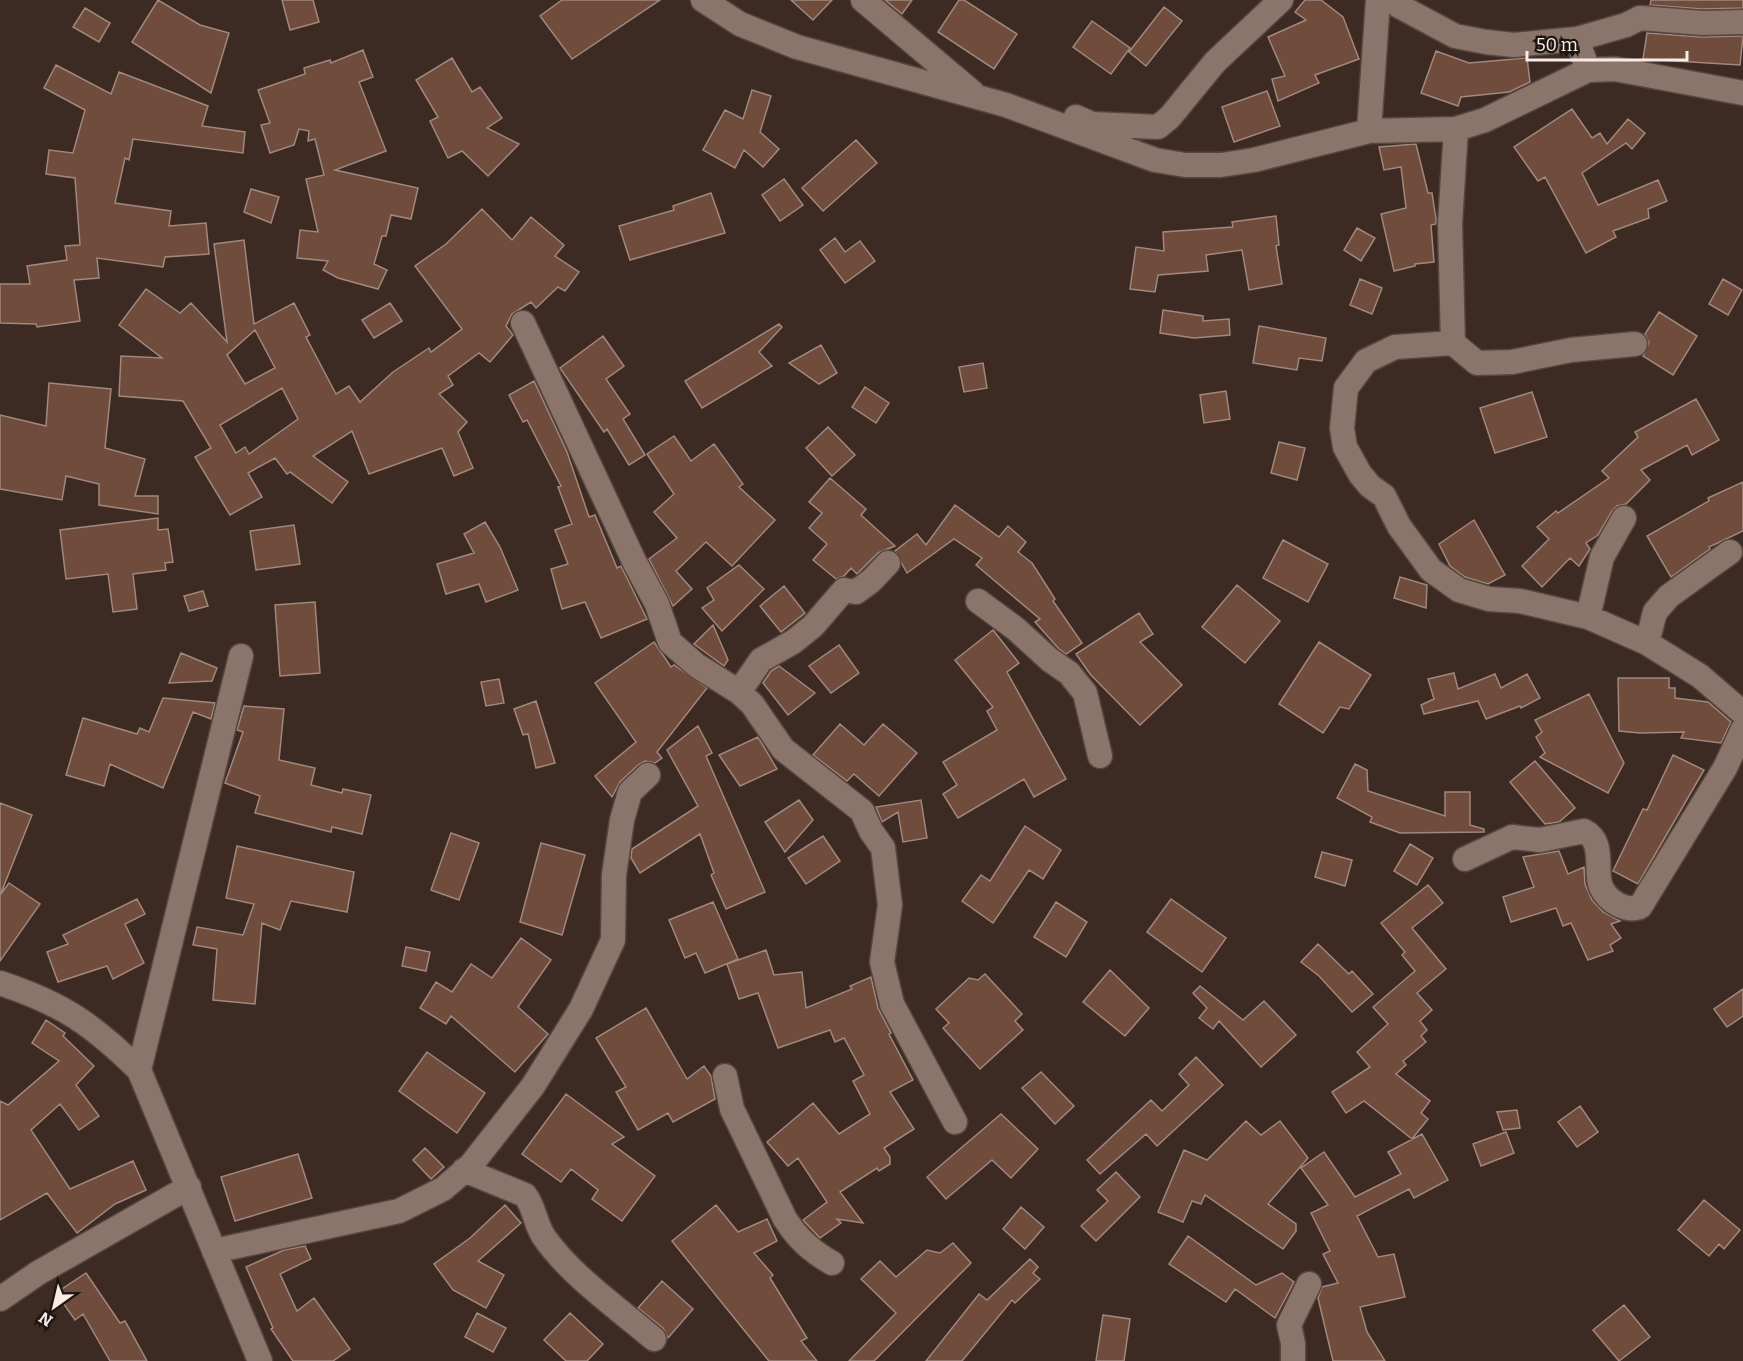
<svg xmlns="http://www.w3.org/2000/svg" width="1743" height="1361" font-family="Bitter,serif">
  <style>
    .building { fill: #6f4c3c; stroke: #a0887e; stroke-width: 1.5; fill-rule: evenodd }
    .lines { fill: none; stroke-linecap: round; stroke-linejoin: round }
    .street-casing { stroke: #56463f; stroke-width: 27 }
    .street { stroke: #8b756b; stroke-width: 24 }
  </style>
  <rect width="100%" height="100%" fill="#3d2a22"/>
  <!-- building -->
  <path class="building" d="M 158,0 L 200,25 L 229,33 L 211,93 L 132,42 Z
    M 282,0 L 313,0 L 319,22 L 290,30 Z
    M 562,0 L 660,0 L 572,59 L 540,16 Z
    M 791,0 L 832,0 L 813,20 Z
    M 885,0 L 912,0 L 902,14 Z
    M 959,0 L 964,0 L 1017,34 L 994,69 L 938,32 Z
    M 1305,0 L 1321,0 L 1343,17 L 1359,59 L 1315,75 L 1319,83 L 1278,101 L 1272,79 L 1285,76 L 1268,37 L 1306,20 L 1295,12 Z
    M 1651,0 L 1743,0 L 1743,8 L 1702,9 L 1650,5 Z
    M 1164,7 L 1182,21 L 1146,66 L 1129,52 Z
    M 85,8 L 110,23 L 99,42 L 73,27 Z
    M 1092,21 L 1130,48 L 1111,74 L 1073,47 Z
    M 1647,33 L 1701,37 L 1743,36 L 1740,65 L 1643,59 Z
    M 363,50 L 373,77 L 359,82 L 386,151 L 335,170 L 418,188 L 411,219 L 391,215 L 386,236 L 382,236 L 374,264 L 387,270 L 378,289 L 338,278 L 323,270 L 328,261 L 297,258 L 300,230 L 318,232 L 306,179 L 324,175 L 315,139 L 308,141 L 309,131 L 299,129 L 294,145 L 270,153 L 261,125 L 270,123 L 258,90 L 305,74 L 304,68 L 330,60 L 331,63 Z
    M 1436,51 L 1469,63 L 1527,58 L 1530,82 L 1509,92 L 1461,97 L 1458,106 L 1421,93 Z
    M 452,58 L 472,92 L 480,87 L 502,118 L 487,128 L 519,144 L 488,176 L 462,151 L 448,158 L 430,121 L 438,117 L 416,80 Z
    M 56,65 L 111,94 L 119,72 L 208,106 L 202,126 L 245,132 L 243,153 L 133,139 L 129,160 L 125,158 L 115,203 L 171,211 L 169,226 L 206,223 L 209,254 L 165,257 L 163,267 L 97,258 L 99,278 L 74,280 L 80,321 L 37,327 L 36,324 L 0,323 L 0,284 L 30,284 L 27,266 L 67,260 L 65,246 L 80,245 L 75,178 L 46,174 L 49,150 L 73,153 L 85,110 L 44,88 Z
    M 752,90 L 771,96 L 760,132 L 779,149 L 763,167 L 744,150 L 735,168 L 703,150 L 725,110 L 743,119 Z
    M 1267,91 L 1280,126 L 1234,142 L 1222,107 Z
    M 1572,109 L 1592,138 L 1600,133 L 1607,144 L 1628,119 L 1645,133 L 1632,149 L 1626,143 L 1582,173 L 1598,205 L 1658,180 L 1667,201 L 1648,209 L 1649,218 L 1613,231 L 1616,237 L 1586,253 L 1545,177 L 1538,181 L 1514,147 Z
    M 856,140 L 877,163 L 823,211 L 802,188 Z
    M 1416,144 L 1428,193 L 1432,193 L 1436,219 L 1436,224 L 1431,225 L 1434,262 L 1415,264 L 1415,266 L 1394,271 L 1381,214 L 1406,208 L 1401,167 L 1384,170 L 1379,147 Z
    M 784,179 L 803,205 L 780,221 L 762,195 Z
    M 251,189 L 279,197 L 271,223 L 244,212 Z
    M 711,193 L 725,233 L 630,260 L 619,226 L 674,210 L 673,206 Z
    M 482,209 L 512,240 L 531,217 L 564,245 L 555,256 L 579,272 L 565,291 L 558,287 L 536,308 L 531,302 L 512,314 L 506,326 L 513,335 L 490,362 L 479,353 L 448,376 L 453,385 L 439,394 L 467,422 L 458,432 L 473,468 L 454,476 L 442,448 L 369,474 L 352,431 L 313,456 L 348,482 L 332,503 L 290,472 L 287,474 L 275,458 L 248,473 L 262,497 L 230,515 L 195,457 L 211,448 L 183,401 L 119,396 L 121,356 L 162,358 L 119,325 L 146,289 L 180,313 L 191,303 L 227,342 L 214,244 L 244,240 L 254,324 L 294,303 L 310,335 L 306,337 L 336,394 L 349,386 L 360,402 L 393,372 L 429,348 L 431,352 L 462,329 L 415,266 L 446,244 ZM 255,330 L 275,368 L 245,384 L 227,355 ZM 282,388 L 298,419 L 249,454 L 245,447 L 236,453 L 220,425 Z
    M 1276,216 L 1279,245 L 1276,246 L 1282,284 L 1249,290 L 1242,250 L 1206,255 L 1208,271 L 1158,275 L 1155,292 L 1130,289 L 1136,247 L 1164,251 L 1163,232 L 1233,227 L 1232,222 Z
    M 1357,228 L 1375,238 L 1361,261 L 1344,250 Z
    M 835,238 L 845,252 L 860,241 L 875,261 L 845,283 L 820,250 Z
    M 1360,279 L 1382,288 L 1372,314 L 1350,305 Z
    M 1723,279 L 1742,290 L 1728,315 L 1709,304 Z
    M 390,303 L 402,321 L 374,338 L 362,320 Z
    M 1163,310 L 1203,316 L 1203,321 L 1229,319 L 1230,335 L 1194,338 L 1160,333 Z
    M 1659,312 L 1697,336 L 1673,375 L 1643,356 L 1649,343 L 1645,334 Z
    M 779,324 L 782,327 L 759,352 L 772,366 L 702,408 L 685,381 Z
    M 1259,326 L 1326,338 L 1322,361 L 1299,358 L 1297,370 L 1253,363 Z
    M 603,336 L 624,366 L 606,379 L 630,414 L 623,419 L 645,455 L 629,465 L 607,429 L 604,432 L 560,368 Z
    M 821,345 L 837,373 L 819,384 L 789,363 Z
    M 983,363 L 987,388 L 964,392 L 959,367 Z
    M 534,381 L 567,452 L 589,517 L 595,515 L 617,568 L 621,566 L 647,619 L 601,638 L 585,602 L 562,609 L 551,569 L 568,564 L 555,530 L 572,524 L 558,487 L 561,486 L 527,420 L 523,422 L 509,395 Z
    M 49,383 L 111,389 L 105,448 L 145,459 L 135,496 L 158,496 L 158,514 L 99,505 L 99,484 L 66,476 L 62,500 L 0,489 L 0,415 L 46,426 Z
    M 865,387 L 889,403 L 876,423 L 852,407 Z
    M 1226,391 L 1230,419 L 1204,423 L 1200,395 Z
    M 1532,392 L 1547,437 L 1495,453 L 1480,408 Z
    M 1696,399 L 1719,440 L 1692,455 L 1687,445 L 1641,470 L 1650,480 L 1626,504 L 1617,506 L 1612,511 L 1598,535 L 1586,543 L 1590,549 L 1579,566 L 1570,558 L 1542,587 L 1522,566 L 1549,539 L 1537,527 L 1556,511 L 1558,513 L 1609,478 L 1602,471 L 1638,437 L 1635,432 Z
    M 828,427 L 855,455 L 832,476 L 806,448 Z
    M 674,436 L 691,461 L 714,444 L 743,484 L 739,487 L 775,520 L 732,566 L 706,542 L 676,571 L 692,589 L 673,606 L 649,559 L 677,538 L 654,512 L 674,494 L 647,454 Z
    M 1279,442 L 1305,448 L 1297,480 L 1271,473 Z
    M 830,478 L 866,509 L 861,515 L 895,546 L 878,553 L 857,574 L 851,568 L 844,576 L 836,579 L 813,560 L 827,544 L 809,528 L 822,513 L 809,502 Z
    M 1743,482 L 1743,531 L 1709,547 L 1710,549 L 1671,577 L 1647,536 L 1709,501 L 1708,498 Z
    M 955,505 L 999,537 L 1008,526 L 1026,542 L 1018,552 L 1032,563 L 1055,599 L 1053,601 L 1082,643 L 1066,654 L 1059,649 L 1035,622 L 1040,619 L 976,565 L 982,558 L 954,539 L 907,573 L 895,551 L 917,534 L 926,545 Z
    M 158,518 L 158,530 L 168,529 L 173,562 L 165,563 L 166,570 L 133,574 L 137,609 L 113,612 L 108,574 L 66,579 L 60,530 Z
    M 1474,520 L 1505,575 L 1488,584 L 1465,577 L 1450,566 L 1439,544 Z
    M 485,522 L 500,547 L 518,590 L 486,602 L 479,584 L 446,594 L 437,564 L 474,553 L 464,534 Z
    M 294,525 L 300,564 L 256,570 L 250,531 Z
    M 1283,540 L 1328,564 L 1308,602 L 1263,578 Z
    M 739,565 L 764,589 L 722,631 L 702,608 L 714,600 L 707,588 Z
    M 1400,577 L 1427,585 L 1426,608 L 1394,598 Z
    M 1237,585 L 1280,621 L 1245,663 L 1202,627 Z
    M 784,586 L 805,613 L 781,632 L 760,606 Z
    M 203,591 L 208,606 L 189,611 L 184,596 Z
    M 315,602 L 320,673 L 280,676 L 275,605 Z
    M 1139,613 L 1153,634 L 1140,642 L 1182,685 L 1140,725 L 1090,674 L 1076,654 Z
    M 713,625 L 728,660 L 724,666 L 694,644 Z
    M 993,630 L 1019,663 L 1007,672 L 1066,779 L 1034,797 L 1024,779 L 958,818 L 943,794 L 957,785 L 943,762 L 997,730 L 987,711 L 993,707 L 955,660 Z
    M 654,642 L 671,667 L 674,665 L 707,688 L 657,752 L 662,758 L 655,763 L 645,761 L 638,765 L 620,782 L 612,797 L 595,776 L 636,742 L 595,683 Z
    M 1319,642 L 1371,675 L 1349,709 L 1340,707 L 1323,733 L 1279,704 Z
    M 839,645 L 859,673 L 831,693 L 809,666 Z
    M 181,653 L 217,668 L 212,681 L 169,683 Z
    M 779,666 L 815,693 L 788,715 L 763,683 L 771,671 Z
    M 1454,673 L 1458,689 L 1495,674 L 1501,688 L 1527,674 L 1540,698 L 1521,708 L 1520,706 L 1486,719 L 1478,701 L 1424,714 L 1421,705 L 1434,699 L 1428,679 Z
    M 1618,678 L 1669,678 L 1669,688 L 1675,688 L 1675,698 L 1708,702 L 1731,722 L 1721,743 L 1681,738 L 1684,732 L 1640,733 L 1619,731 Z
    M 499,679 L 504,703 L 486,706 L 481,682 Z
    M 1589,694 L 1624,763 L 1608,793 L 1540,757 L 1545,753 L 1536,737 L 1542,732 L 1535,720 Z
    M 163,698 L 215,703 L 211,719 L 193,712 L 163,788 L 110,764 L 104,786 L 66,775 L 83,718 L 137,734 L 140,728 L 149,732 Z
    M 536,701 L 555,763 L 536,768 L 528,734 L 523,735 L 514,709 Z
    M 244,706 L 284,709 L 279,760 L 315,768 L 311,785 L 342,793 L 343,789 L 371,795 L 362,834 L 332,827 L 331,832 L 255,813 L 260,796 L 225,783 L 243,732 L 237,730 Z
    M 840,724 L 864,745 L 883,724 L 917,753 L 879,796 L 854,774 L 847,781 L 813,755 Z
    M 698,726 L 712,753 L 706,756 L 765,892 L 726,909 L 711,875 L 714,873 L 700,834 L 640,873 L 631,858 L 632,849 L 698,806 L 667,750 Z
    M 758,737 L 777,769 L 740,786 L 719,755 Z
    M 1673,755 L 1704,770 L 1638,884 L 1613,871 L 1643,809 L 1647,810 Z
    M 1535,761 L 1575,808 L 1559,822 L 1545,824 L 1510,782 Z
    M 1355,764 L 1367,770 L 1368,791 L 1445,816 L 1445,792 L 1470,792 L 1470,825 L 1484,829 L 1484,832 L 1400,833 L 1370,822 L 1372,817 L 1337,798 Z
    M 799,800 L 813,820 L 785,852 L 765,822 Z
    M 921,800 L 927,838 L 903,842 L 898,812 L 882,822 L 876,807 Z
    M 0,803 L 32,815 L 1,893 L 0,893 Z
    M 1025,826 L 1061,850 L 1043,879 L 1029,870 L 993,923 L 962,901 L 981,875 L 990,881 Z
    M 451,833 L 479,843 L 459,900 L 431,890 Z
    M 823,836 L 840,861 L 806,884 L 788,858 Z
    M 541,843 L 585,855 L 562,935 L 520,922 Z
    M 1410,844 L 1433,858 L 1417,885 L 1394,871 Z
    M 237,846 L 354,872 L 347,912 L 291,901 L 280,930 L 262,923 L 255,1004 L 213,1000 L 217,949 L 193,945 L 197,927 L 243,935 L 254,904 L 226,898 Z
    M 1559,851 L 1568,874 L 1584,867 L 1585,884 L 1592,900 L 1603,912 L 1620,921 L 1611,924 L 1621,938 L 1610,945 L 1613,951 L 1588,960 L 1571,923 L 1563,926 L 1556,908 L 1511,922 L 1503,897 L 1534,887 L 1523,857 Z
    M 1322,852 L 1352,860 L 1345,886 L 1315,877 Z
    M 9,883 L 40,904 L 0,961 L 0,895 Z
    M 1428,885 L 1443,903 L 1412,928 L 1446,969 L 1417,993 L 1432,1010 L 1420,1021 L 1427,1030 L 1421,1036 L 1426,1042 L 1403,1061 L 1406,1065 L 1396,1074 L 1430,1101 L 1421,1113 L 1428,1119 L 1412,1139 L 1364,1101 L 1346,1113 L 1332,1092 L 1370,1067 L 1357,1052 L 1388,1024 L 1373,1007 L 1415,971 L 1402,955 L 1405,952 L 1381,923 Z
    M 137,899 L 145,914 L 125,924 L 144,963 L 113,979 L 107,966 L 58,982 L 47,952 L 68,944 L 63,935 Z
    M 1171,899 L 1226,938 L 1202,972 L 1147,932 Z
    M 713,902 L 738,959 L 705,973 L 696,953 L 685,958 L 669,920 Z
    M 1056,902 L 1087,922 L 1066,957 L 1034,937 Z
    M 521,938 L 551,960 L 518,1007 L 548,1034 L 515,1072 L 451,1016 L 446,1024 L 420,1008 L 436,982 L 452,992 L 471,964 L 492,978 Z
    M 1318,944 L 1349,974 L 1352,971 L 1373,994 L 1352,1012 L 1319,976 L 1301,962 Z
    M 406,947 L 430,952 L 426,971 L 402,966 Z
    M 766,950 L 774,975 L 802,972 L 806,1008 L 852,989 L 850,986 L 871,977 L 878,1008 L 891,1033 L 889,1034 L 913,1080 L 890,1092 L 914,1129 L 884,1148 L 890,1157 L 890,1164 L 879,1171 L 877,1168 L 840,1192 L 863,1223 L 837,1219 L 841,1223 L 820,1238 L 803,1220 L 827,1202 L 798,1158 L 788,1166 L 767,1142 L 813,1103 L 839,1134 L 870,1114 L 853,1081 L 864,1075 L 844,1038 L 835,1042 L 830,1030 L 778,1048 L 758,993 L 739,999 L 727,964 Z
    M 1110,970 L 1149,1008 L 1125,1036 L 1083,1002 Z
    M 985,974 L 1022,1014 L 1015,1021 L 1023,1030 L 980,1069 L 943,1028 L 949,1023 L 936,1009 L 969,978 L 978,980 Z
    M 1200,986 L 1243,1020 L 1264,1001 L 1296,1035 L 1261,1067 L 1219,1021 L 1213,1029 L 1199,1018 L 1207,1008 L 1193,993 Z
    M 1743,989 L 1743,1016 L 1727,1027 L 1714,1009 Z
    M 646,1008 L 687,1079 L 704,1066 L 711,1076 L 715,1099 L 673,1122 L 668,1113 L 638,1130 L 616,1092 L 626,1087 L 596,1038 Z
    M 46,1020 L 65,1033 L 63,1036 L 94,1066 L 76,1085 L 99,1116 L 79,1130 L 60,1104 L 31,1130 L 70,1189 L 133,1161 L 146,1190 L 115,1204 L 77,1233 L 47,1193 L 0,1220 L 0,1101 L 8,1105 L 59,1061 L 32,1043 Z
    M 427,1052 L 485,1093 L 457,1133 L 399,1091 Z
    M 1196,1057 L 1223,1085 L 1157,1146 L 1146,1134 L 1100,1174 L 1087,1160 L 1151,1100 L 1162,1111 L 1189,1085 L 1179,1074 Z
    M 1041,1072 L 1074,1106 L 1055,1124 L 1022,1088 Z
    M 566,1094 L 624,1137 L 612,1144 L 655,1176 L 622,1221 L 592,1199 L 598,1190 L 571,1169 L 561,1182 L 522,1154 Z
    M 1580,1106 L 1598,1132 L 1577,1147 L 1558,1122 Z
    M 1517,1110 L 1520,1128 L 1503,1130 L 1497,1112 Z
    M 1001,1114 L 1038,1149 L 1011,1178 L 992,1160 L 946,1199 L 927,1177 Z
    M 1246,1121 L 1261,1135 L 1280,1121 L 1308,1158 L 1268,1204 L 1296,1224 L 1296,1231 L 1283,1249 L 1205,1195 L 1201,1204 L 1192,1201 L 1183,1222 L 1158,1212 L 1184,1150 L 1207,1160 Z
    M 1506,1132 L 1514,1153 L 1481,1166 L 1473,1144 Z
    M 1422,1134 L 1448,1180 L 1414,1198 L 1409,1189 L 1357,1216 L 1378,1257 L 1394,1254 L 1405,1297 L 1360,1307 L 1367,1332 L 1385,1361 L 1333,1361 L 1318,1298 L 1322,1287 L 1338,1283 L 1323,1254 L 1330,1251 L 1311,1213 L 1328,1205 L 1301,1168 L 1324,1152 L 1355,1197 L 1401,1174 L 1388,1152 Z
    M 425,1148 L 444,1167 L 431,1179 L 413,1160 Z
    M 298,1154 L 312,1198 L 235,1221 L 221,1177 Z
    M 1116,1172 L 1140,1197 L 1096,1241 L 1081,1226 L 1108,1201 L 1097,1190 Z
    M 1704,1200 L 1740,1230 L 1724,1249 L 1719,1244 L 1709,1256 L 1678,1230 Z
    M 505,1205 L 521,1223 L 478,1261 L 504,1275 L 486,1308 L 453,1290 L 434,1264 L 470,1238 Z
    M 716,1205 L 738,1232 L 767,1219 L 777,1241 L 754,1253 L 773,1275 L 770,1278 L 807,1338 L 801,1341 L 817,1361 L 769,1361 L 672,1241 Z
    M 1021,1207 L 1044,1227 L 1025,1249 L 1003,1229 Z
    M 1188,1236 L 1256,1285 L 1282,1273 L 1294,1282 L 1275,1318 L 1235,1289 L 1226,1302 L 1169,1264 Z
    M 953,1243 L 971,1263 L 874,1361 L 849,1361 L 896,1313 L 861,1279 L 880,1261 L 896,1277 L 927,1250 L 940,1253 Z
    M 305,1246 L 311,1259 L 280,1274 L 297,1311 L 314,1298 L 350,1349 L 333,1361 L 293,1361 L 271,1329 L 273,1328 L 246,1267 L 284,1250 Z
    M 1030,1259 L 1038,1267 L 1033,1273 L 1040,1279 L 1015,1303 L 1012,1300 L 962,1361 L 926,1361 L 979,1294 L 987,1300 Z
    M 86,1273 L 120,1323 L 125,1321 L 147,1361 L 110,1361 L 83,1314 L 75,1320 L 56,1293 Z
    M 662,1281 L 693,1309 L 668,1338 L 663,1328 L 638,1308 Z
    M 1624,1305 L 1650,1337 L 1619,1361 L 1593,1330 Z
    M 477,1313 L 506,1328 L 493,1352 L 465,1337 Z
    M 570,1313 L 603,1344 L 587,1361 L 566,1361 L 544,1340 Z
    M 1103,1315 L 1130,1319 L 1124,1361 L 1096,1361 Z"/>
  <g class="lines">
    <!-- street casing -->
    <g class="street-casing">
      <path id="street" d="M 703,0 L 740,24 L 797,47 L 1006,105 L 1155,160 L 1185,165 L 1221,165 L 1254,160 L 1369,131 L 1456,129 L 1485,120 L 1588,70
        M 863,0 L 972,92
        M 1393,0 L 1399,6 L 1455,36 L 1486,42 L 1514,45 L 1577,39 L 1588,70 L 1615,69 L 1743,93
        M 1577,39 L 1626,25 L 1640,18 L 1702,23 L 1743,22
        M 1076,117 L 1092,124 L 1158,127 L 1170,117 L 1215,62 L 1281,0
        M 1456,129 L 1450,224 L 1453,343 L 1477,363 L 1512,362 L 1571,350 L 1635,344
        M 1369,131 L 1378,0
        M 523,323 L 634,561 L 657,604 L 670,642 L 696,665 L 739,692 L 752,704 L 783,749 L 862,811 L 871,831 L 883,848 L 890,905 L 882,962 L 892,1004 L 955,1122
        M 1453,343 L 1395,347 L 1366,361 L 1346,388 L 1342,428 L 1345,447 L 1360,474 L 1370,486 L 1384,496 L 1399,526 L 1431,570 L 1459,590 L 1489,599 L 1520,601 L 1588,617 L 1647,643 L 1700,676 L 1743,713
        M 978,601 L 1016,629 L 1050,660 L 1069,673 L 1085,693 L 1100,756
        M 1588,617 L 1602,557 L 1624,518
        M 1647,643 L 1655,612 L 1669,596 L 1730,552
        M 241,656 L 139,1070 L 260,1361
        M 739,692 L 761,660 L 793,642 L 813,626 L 844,590 L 856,592 L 871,581 L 888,563
        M 1465,859 L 1512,837 L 1540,840 L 1584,831 C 1606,842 1594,870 1601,887 C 1608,902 1626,912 1640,907 L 1725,768 L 1743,729
        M 0,983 C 63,1004 92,1024 139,1070
        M 725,1076 L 732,1109 L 785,1219 C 798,1239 811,1251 832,1263
        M 464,1170 L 525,1195 C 535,1208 535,1224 544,1237 C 570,1275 619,1309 654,1339
        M 214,1251 L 399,1211 L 443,1189 L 471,1165 L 533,1086 L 581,1009 L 613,940 L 614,875 L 622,820 L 630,792 L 648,775
        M 0,1299 L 38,1273 L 189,1187
        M 1293,1361 L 1293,1343 L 1289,1325 L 1309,1284"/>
    </g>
    <!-- street -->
    <use href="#street" class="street"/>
  </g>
  <!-- north arrow -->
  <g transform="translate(54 1307) rotate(214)" stroke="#1d1511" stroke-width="4.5" paint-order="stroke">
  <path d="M0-4.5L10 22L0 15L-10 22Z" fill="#f9ece7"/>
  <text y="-9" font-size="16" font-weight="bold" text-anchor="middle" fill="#f9ece7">N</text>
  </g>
  <!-- scale -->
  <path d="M1527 51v9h160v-9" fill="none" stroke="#f9ece7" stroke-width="3"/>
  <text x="1536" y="51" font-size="18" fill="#f9ece7" stroke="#1d1511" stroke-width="4.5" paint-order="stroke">50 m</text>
</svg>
